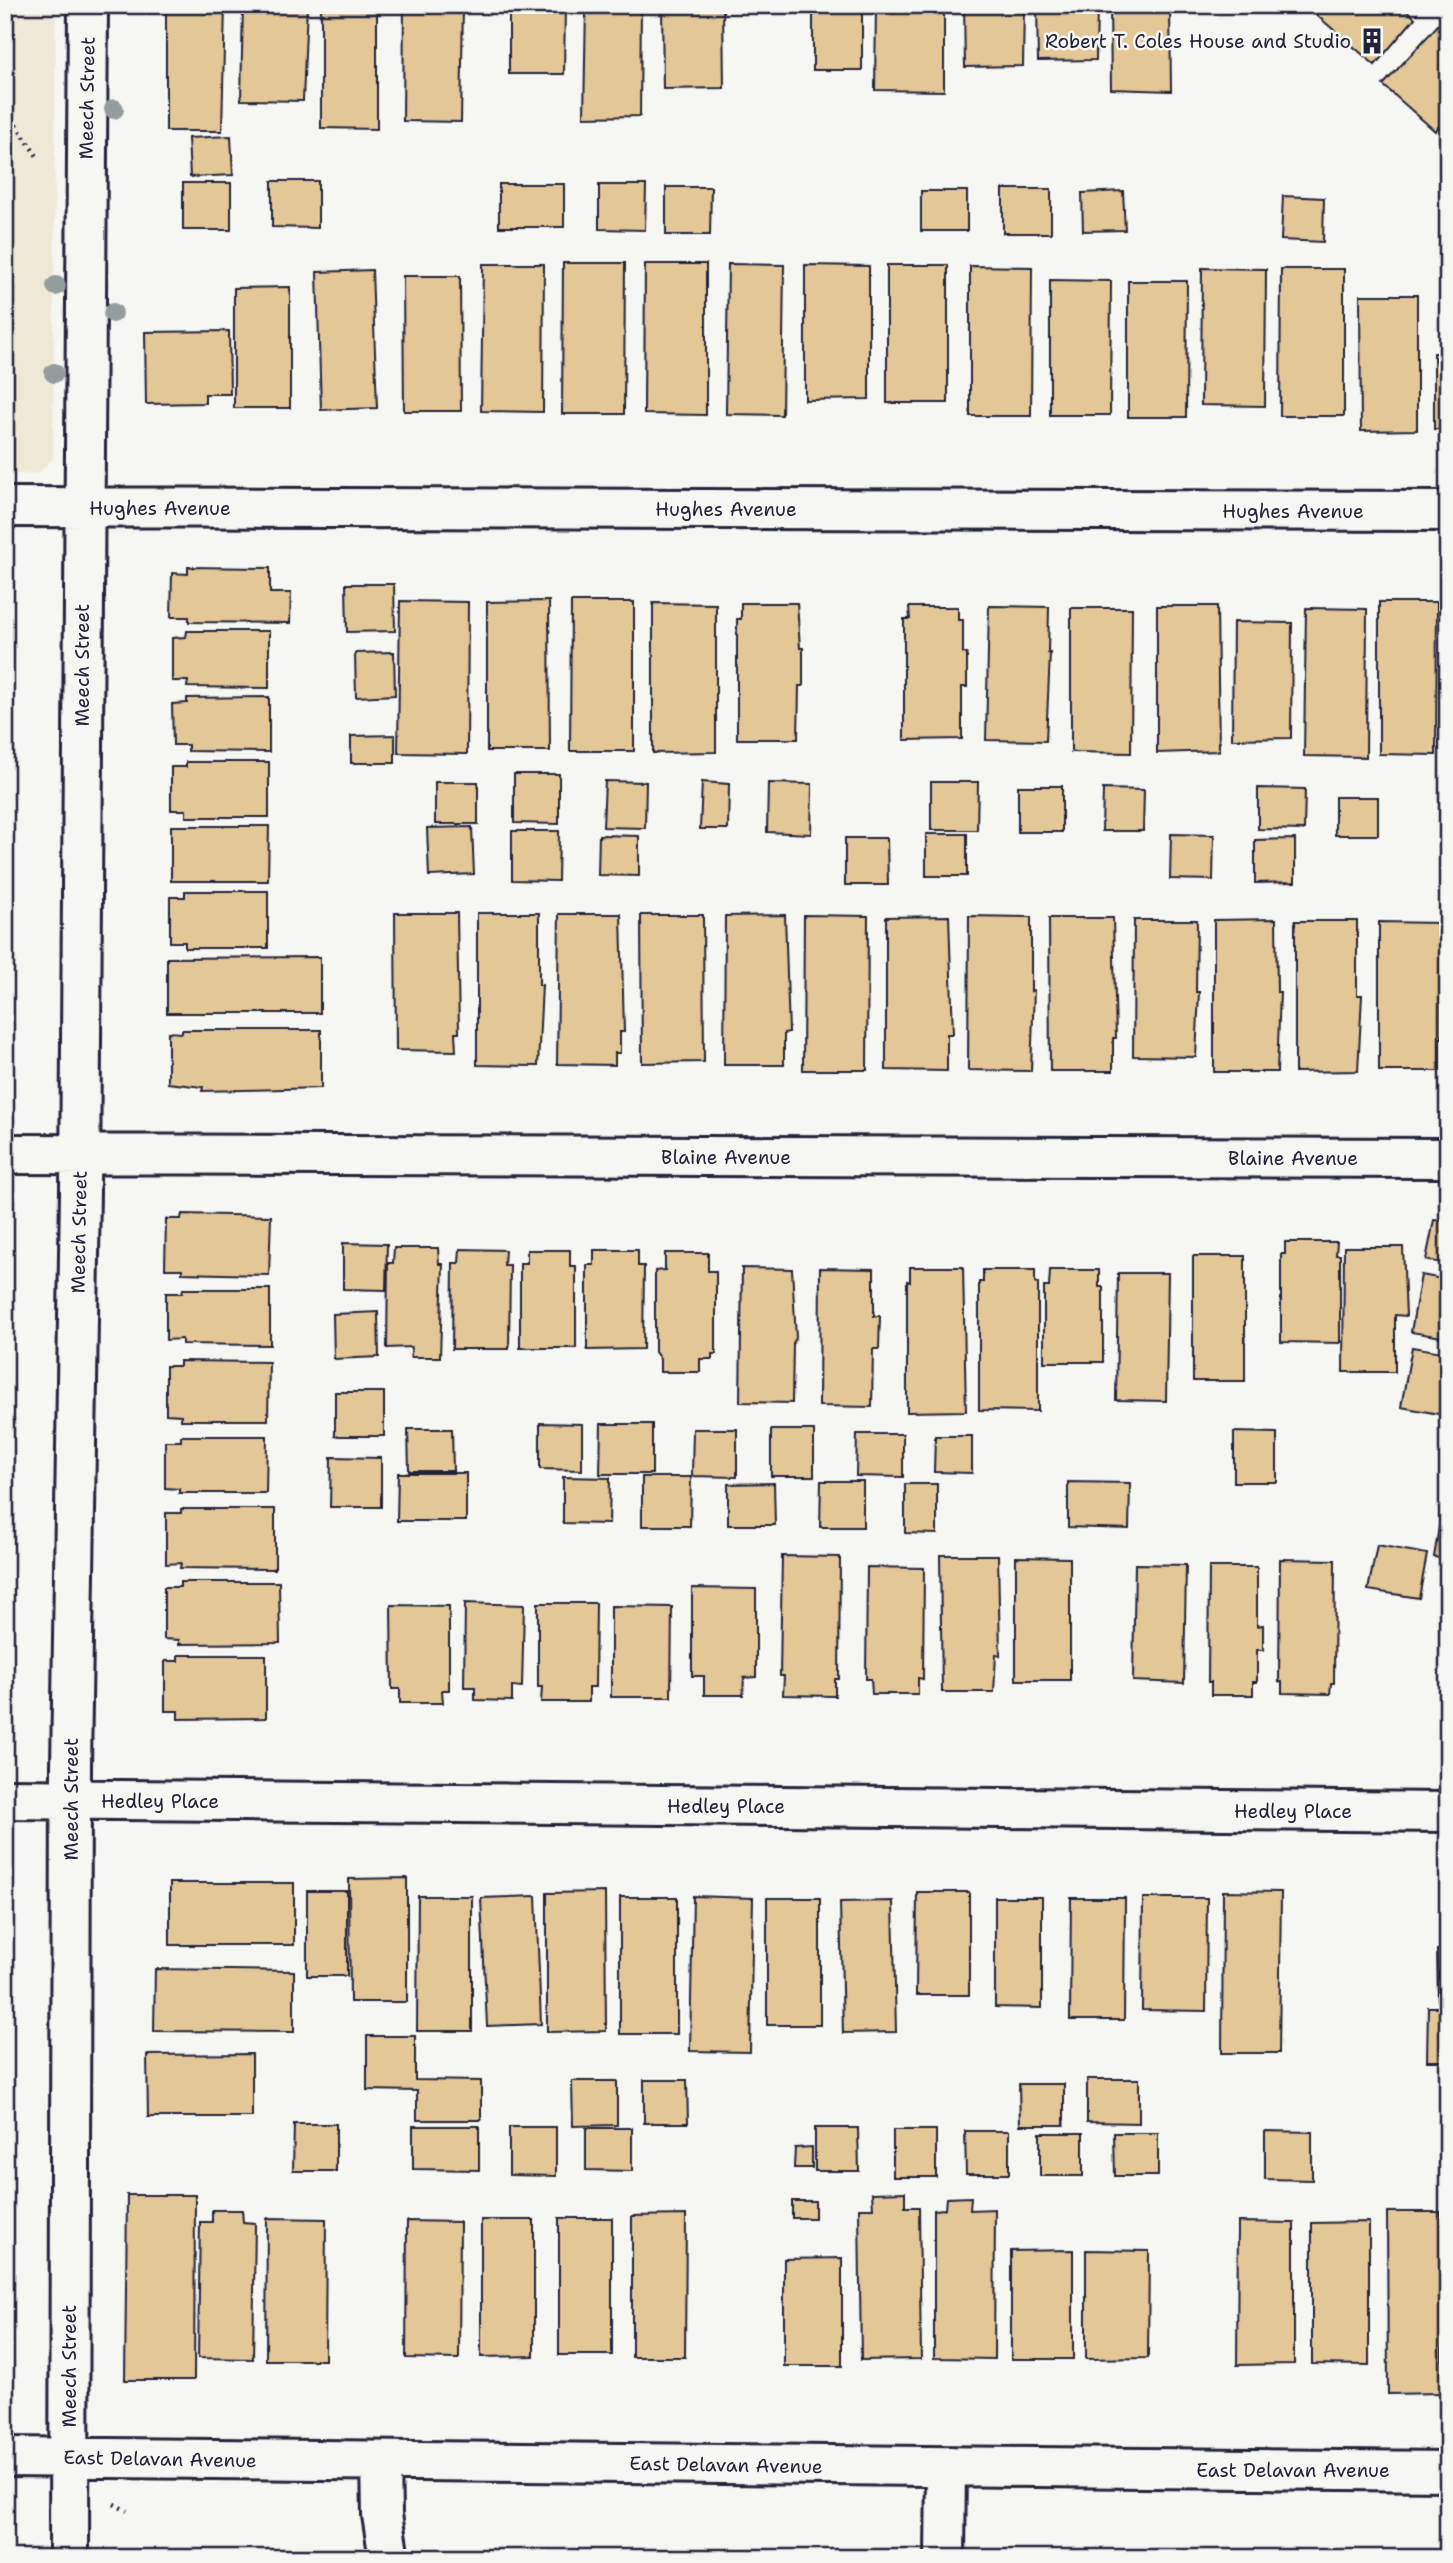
<svg xmlns="http://www.w3.org/2000/svg" width="1453" height="2563" font-family="'Shantell Sans',sans-serif">
  <style>
    .built { fill: #f0e8d7 }
    .building { fill: #e3c797; stroke: #22223b; stroke-width: 2 }
    .lines { fill: none; stroke-linecap: round; stroke-linejoin: round }
    .minor-casing { stroke: #22223b; stroke-width: 44 }
    .path { stroke: #22223b; stroke-width: 4.5; stroke-dasharray: 2 5; stroke-linecap: butt }
    .minor { stroke: #f6f6f2; stroke-width: 38 }
    .tree { fill: #939d9e }
    .labels { text-anchor: middle; dominant-baseline: central; stroke-width: 5; stroke-linejoin: round; paint-order: stroke }
    .poi-label { font-size: 19px; fill: #22223b; stroke: #f6f6f2; text-anchor: end }
    .street-label { font-size: 19px; fill: #22223b; stroke: #f6f6f2 }
  </style>
  <rect width="100%" height="100%" fill="#f6f6f2"/>
  <filter id="ink" filterUnits="userSpaceOnUse"><feTurbulence type="fractalNoise" baseFrequency=".0143" numOctaves="2"/><feDisplacementMap in="SourceGraphic" scale="14" xChannelSelector="R" yChannelSelector="G"/><feConvolveMatrix kernelMatrix="1 2 1 2 8 2 1 2 1" color-interpolation-filters="sRGB"/></filter>
  <g filter="url(#ink)">
    <!-- built -->
    <path class="built" d="M 5,5 L 56,5 L 53,458 L 39,473 L 22,474 L 5,474 Z"/>
    <!-- building -->
    <path class="building" d="M 166,5 L 225,5 L 222,131 L 166,131 Z
      M 243,5 L 307,5 L 303,101 L 241,100 Z
      M 321,5 L 377,5 L 377,129 L 321,128 Z
      M 404,5 L 463,5 L 461,122 L 403,121 Z
      M 509,5 L 565,5 L 564,74 L 509,74 Z
      M 586,5 L 641,5 L 640,116 L 584,117 Z
      M 662,5 L 723,5 L 724,88 L 663,89 Z
      M 813,5 L 862,5 L 862,70 L 813,70 Z
      M 876,5 L 944,5 L 944,91 L 875,90 Z
      M 964,5 L 1024,5 L 1023,66 L 965,67 Z
      M 1037,5 L 1097,5 L 1096,60 L 1038,61 Z
      M 1110,5 L 1170,5 L 1171,91 L 1111,89 Z
      M 1321,5 L 1401,5 L 1415,18 L 1375,65 L 1314,13 Z
      M 1448,14 L 1448,116 L 1435,131 L 1383,85 Z
      M 231,136 L 233,175 L 190,177 L 188,138 Z
      M 272,181 L 318,181 L 318,228 L 272,227 Z
      M 183,183 L 231,183 L 231,230 L 183,230 Z
      M 499,184 L 564,184 L 564,227 L 499,227 Z
      M 599,185 L 646,185 L 645,230 L 599,229 Z
      M 666,187 L 711,187 L 710,235 L 666,235 Z
      M 1003,189 L 1051,189 L 1051,233 L 1003,233 Z
      M 921,191 L 967,191 L 967,231 L 921,231 Z
      M 1123,191 L 1125,230 L 1083,231 L 1082,193 Z
      M 1283,196 L 1324,198 L 1323,242 L 1281,240 Z
      M 563,263 L 625,263 L 624,414 L 562,414 Z
      M 483,264 L 544,264 L 543,412 L 481,411 Z
      M 645,264 L 706,264 L 706,415 L 644,414 Z
      M 728,264 L 784,265 L 782,415 L 726,414 Z
      M 805,265 L 869,266 L 869,399 L 805,400 Z
      M 887,265 L 948,265 L 948,403 L 887,403 Z
      M 970,266 L 1032,267 L 1031,416 L 970,416 Z
      M 1202,268 L 1266,269 L 1265,406 L 1201,405 Z
      M 1281,269 L 1344,269 L 1344,416 L 1280,416 Z
      M 372,270 L 377,408 L 321,410 L 317,272 Z
      M 403,276 L 460,276 L 461,411 L 404,411 Z
      M 1050,280 L 1111,281 L 1110,415 L 1050,415 Z
      M 1128,281 L 1187,281 L 1186,417 L 1128,417 Z
      M 290,287 L 290,408 L 234,408 L 234,288 Z
      M 1360,295 L 1417,295 L 1417,430 L 1361,431 Z
      M 229,331 L 230,394 L 205,394 L 205,403 L 146,404 L 145,332 Z
      M 1434,353 L 1448,353 L 1448,429 L 1434,429 Z
      M 188,567 L 270,568 L 270,593 L 291,593 L 290,623 L 189,622 L 189,617 L 171,617 L 172,573 L 188,574 Z
      M 346,584 L 394,584 L 395,631 L 347,632 Z
      M 400,601 L 468,602 L 467,754 L 398,753 Z
      M 549,601 L 550,751 L 487,751 L 487,602 Z
      M 571,602 L 634,602 L 634,751 L 570,751 Z
      M 1379,602 L 1437,602 L 1436,755 L 1379,754 Z
      M 653,603 L 716,604 L 716,752 L 653,753 Z
      M 741,603 L 797,603 L 800,648 L 803,648 L 803,686 L 799,686 L 798,739 L 737,739 L 737,619 L 741,619 Z
      M 989,606 L 1049,607 L 1048,653 L 1050,653 L 1046,741 L 986,740 Z
      M 1157,606 L 1217,606 L 1219,751 L 1157,753 Z
      M 909,607 L 958,607 L 958,620 L 963,620 L 963,653 L 967,654 L 967,687 L 962,687 L 962,739 L 904,740 L 904,619 L 910,619 Z
      M 1071,608 L 1132,608 L 1131,753 L 1071,752 Z
      M 1306,608 L 1367,609 L 1366,757 L 1304,756 Z
      M 1233,622 L 1292,623 L 1291,738 L 1232,739 Z
      M 187,631 L 269,631 L 269,688 L 187,687 L 188,681 L 172,681 L 172,638 L 186,637 Z
      M 394,652 L 395,695 L 356,697 L 355,653 Z
      M 269,697 L 269,752 L 188,751 L 188,745 L 173,745 L 172,704 L 187,703 L 187,698 Z
      M 395,735 L 395,763 L 351,763 L 351,736 Z
      M 186,762 L 269,762 L 269,817 L 186,817 L 186,810 L 171,810 L 171,767 L 186,767 Z
      M 514,774 L 559,774 L 559,824 L 514,823 Z
      M 605,781 L 646,782 L 645,828 L 603,827 Z
      M 435,782 L 478,782 L 478,824 L 435,824 Z
      M 702,782 L 729,784 L 728,829 L 700,829 Z
      M 931,782 L 978,782 L 977,830 L 931,830 Z
      M 768,783 L 812,784 L 811,834 L 767,832 Z
      M 1018,786 L 1062,786 L 1062,832 L 1018,832 Z
      M 1258,788 L 1305,789 L 1304,830 L 1258,829 Z
      M 1103,789 L 1144,790 L 1143,831 L 1102,831 Z
      M 1335,797 L 1378,797 L 1378,835 L 1335,835 Z
      M 171,826 L 269,826 L 268,881 L 171,881 Z
      M 472,827 L 474,874 L 429,876 L 427,828 Z
      M 512,831 L 559,831 L 558,881 L 512,880 Z
      M 926,834 L 967,834 L 967,876 L 926,876 Z
      M 1171,834 L 1214,835 L 1213,880 L 1170,879 Z
      M 599,835 L 639,836 L 639,876 L 598,875 Z
      M 845,838 L 887,838 L 888,885 L 845,885 Z
      M 1295,839 L 1295,882 L 1255,883 L 1255,840 Z
      M 185,891 L 268,891 L 268,948 L 185,948 L 185,942 L 170,942 L 170,897 L 185,897 Z
      M 395,913 L 457,913 L 459,1033 L 455,1033 L 456,1051 L 396,1050 Z
      M 477,913 L 539,913 L 539,985 L 542,985 L 538,1066 L 477,1065 Z
      M 559,914 L 621,914 L 624,1032 L 620,1032 L 620,1053 L 615,1053 L 615,1065 L 557,1064 Z
      M 641,915 L 703,915 L 704,1062 L 642,1063 Z
      M 785,915 L 789,1032 L 784,1033 L 784,1065 L 724,1065 L 725,916 Z
      M 804,915 L 868,916 L 867,1070 L 803,1070 Z
      M 949,916 L 953,1034 L 947,1034 L 947,1071 L 886,1070 L 886,917 Z
      M 969,916 L 1031,917 L 1031,991 L 1034,990 L 1031,1071 L 968,1070 Z
      M 1049,918 L 1113,918 L 1116,1038 L 1113,1038 L 1113,1071 L 1050,1071 Z
      M 1276,919 L 1277,992 L 1280,992 L 1277,1072 L 1214,1072 L 1214,920 Z
      M 1134,920 L 1197,920 L 1196,992 L 1199,992 L 1196,1057 L 1133,1056 Z
      M 1295,921 L 1357,921 L 1357,995 L 1362,995 L 1358,1071 L 1295,1072 Z
      M 1379,922 L 1441,923 L 1442,1038 L 1440,1038 L 1440,1071 L 1379,1071 Z
      M 320,957 L 320,1013 L 167,1013 L 167,958 Z
      M 182,1030 L 321,1030 L 321,1088 L 202,1091 L 203,1087 L 168,1083 L 168,1032 L 182,1033 Z
      M 182,1214 L 271,1216 L 269,1275 L 182,1273 L 182,1269 L 165,1269 L 166,1219 L 181,1219 Z
      M 1434,1220 L 1448,1222 L 1448,1264 L 1426,1260 Z
      M 1285,1242 L 1337,1242 L 1336,1255 L 1340,1255 L 1340,1343 L 1281,1342 L 1281,1254 L 1285,1254 Z
      M 343,1243 L 387,1244 L 386,1290 L 343,1289 Z
      M 1344,1247 L 1403,1247 L 1406,1316 L 1395,1315 L 1395,1372 L 1343,1372 Z
      M 394,1248 L 438,1248 L 439,1264 L 443,1264 L 440,1357 L 411,1357 L 411,1347 L 387,1348 L 388,1263 L 393,1263 Z
      M 460,1249 L 505,1250 L 504,1265 L 510,1265 L 509,1349 L 452,1349 L 453,1263 L 459,1263 Z
      M 527,1250 L 570,1250 L 570,1266 L 576,1266 L 576,1348 L 520,1348 L 520,1263 L 527,1263 Z
      M 594,1250 L 638,1250 L 638,1266 L 644,1266 L 643,1349 L 587,1350 L 587,1265 L 594,1265 Z
      M 665,1253 L 708,1253 L 708,1271 L 716,1271 L 716,1354 L 712,1354 L 712,1359 L 700,1359 L 700,1372 L 660,1372 L 660,1359 L 655,1352 L 655,1271 L 665,1270 Z
      M 1193,1256 L 1245,1256 L 1245,1381 L 1193,1381 Z
      M 910,1267 L 963,1267 L 966,1411 L 907,1412 L 907,1281 L 910,1282 Z
      M 742,1268 L 792,1269 L 796,1338 L 793,1343 L 792,1403 L 740,1402 Z
      M 820,1268 L 874,1269 L 874,1316 L 880,1316 L 879,1349 L 873,1349 L 872,1407 L 819,1406 Z
      M 983,1270 L 1035,1270 L 1035,1283 L 1038,1283 L 1038,1411 L 979,1410 L 979,1282 L 983,1282 Z
      M 1050,1270 L 1099,1270 L 1099,1287 L 1103,1287 L 1103,1362 L 1044,1362 L 1044,1287 L 1049,1287 Z
      M 1118,1273 L 1168,1273 L 1166,1401 L 1116,1400 Z
      M 1421,1275 L 1448,1280 L 1448,1338 L 1411,1332 Z
      M 183,1289 L 270,1289 L 270,1345 L 182,1344 L 182,1339 L 166,1340 L 166,1293 L 182,1293 Z
      M 378,1312 L 379,1357 L 334,1359 L 333,1314 Z
      M 1412,1347 L 1448,1353 L 1444,1415 L 1401,1407 Z
      M 180,1361 L 269,1362 L 268,1420 L 181,1420 L 181,1415 L 166,1414 L 166,1366 L 180,1366 Z
      M 335,1392 L 384,1392 L 384,1436 L 335,1436 Z
      M 540,1423 L 582,1424 L 582,1470 L 540,1469 Z
      M 601,1424 L 652,1424 L 652,1474 L 600,1474 Z
      M 408,1429 L 452,1429 L 453,1471 L 409,1471 Z
      M 693,1429 L 737,1429 L 737,1477 L 692,1476 Z
      M 771,1430 L 814,1430 L 814,1476 L 771,1476 Z
      M 1234,1432 L 1277,1433 L 1277,1482 L 1234,1482 Z
      M 857,1434 L 903,1434 L 903,1477 L 856,1476 Z
      M 181,1436 L 267,1436 L 266,1493 L 179,1493 L 179,1489 L 165,1488 L 165,1441 L 181,1441 Z
      M 935,1436 L 972,1436 L 972,1473 L 934,1472 Z
      M 331,1457 L 381,1458 L 381,1507 L 330,1507 Z
      M 398,1473 L 466,1473 L 466,1521 L 397,1521 Z
      M 563,1477 L 610,1478 L 609,1524 L 563,1523 Z
      M 642,1477 L 691,1477 L 690,1526 L 642,1526 Z
      M 821,1481 L 863,1481 L 863,1527 L 820,1527 Z
      M 1068,1482 L 1130,1483 L 1129,1529 L 1068,1527 Z
      M 774,1483 L 775,1525 L 728,1525 L 728,1484 Z
      M 905,1484 L 937,1484 L 937,1534 L 905,1533 Z
      M 1444,1497 L 1448,1498 L 1448,1560 L 1434,1557 Z
      M 181,1509 L 275,1509 L 275,1569 L 180,1568 L 181,1563 L 166,1564 L 166,1513 L 181,1513 Z
      M 1377,1545 L 1427,1554 L 1419,1598 L 1368,1590 Z
      M 940,1555 L 998,1555 L 1000,1656 L 996,1654 L 994,1692 L 942,1692 Z
      M 782,1556 L 840,1557 L 839,1679 L 835,1679 L 835,1696 L 783,1695 L 784,1676 L 780,1676 Z
      M 1016,1557 L 1070,1558 L 1070,1680 L 1016,1680 Z
      M 1280,1559 L 1335,1560 L 1334,1683 L 1331,1683 L 1330,1694 L 1282,1693 L 1282,1682 L 1279,1682 Z
      M 1135,1564 L 1186,1565 L 1184,1683 L 1133,1681 Z
      M 867,1567 L 924,1568 L 923,1679 L 918,1678 L 918,1694 L 872,1694 L 871,1679 L 866,1679 Z
      M 1209,1567 L 1257,1567 L 1257,1626 L 1263,1625 L 1263,1650 L 1257,1650 L 1257,1682 L 1253,1682 L 1253,1695 L 1211,1695 L 1211,1682 L 1208,1682 Z
      M 180,1582 L 279,1582 L 280,1643 L 179,1644 L 179,1640 L 164,1639 L 164,1587 L 180,1587 Z
      M 692,1588 L 756,1589 L 756,1677 L 744,1678 L 743,1695 L 704,1695 L 704,1676 L 692,1676 Z
      M 465,1603 L 524,1605 L 522,1687 L 512,1686 L 512,1701 L 475,1700 L 475,1687 L 464,1687 Z
      M 538,1603 L 596,1603 L 595,1687 L 589,1687 L 589,1702 L 541,1702 L 542,1687 L 538,1687 Z
      M 391,1605 L 449,1606 L 449,1690 L 442,1690 L 443,1703 L 400,1703 L 400,1689 L 392,1689 Z
      M 611,1606 L 672,1607 L 671,1697 L 611,1697 Z
      M 178,1655 L 266,1655 L 266,1718 L 178,1719 L 178,1711 L 165,1711 L 165,1661 L 178,1661 Z
      M 1448,1666 L 1448,1712 L 1440,1711 Z
      M 407,1878 L 407,2002 L 350,2002 L 349,1879 Z
      M 170,1883 L 294,1883 L 294,1945 L 170,1945 Z
      M 307,1891 L 347,1891 L 347,1976 L 307,1976 Z
      M 1223,1891 L 1281,1892 L 1279,2053 L 1222,2053 Z
      M 605,1892 L 606,2031 L 547,2032 L 547,1893 Z
      M 917,1892 L 969,1892 L 969,1995 L 916,1995 Z
      M 418,1896 L 472,1896 L 472,2031 L 417,2031 Z
      M 536,1896 L 541,2024 L 487,2026 L 481,1898 Z
      M 693,1896 L 753,1898 L 750,2052 L 690,2051 Z
      M 620,1897 L 677,1897 L 677,2034 L 620,2034 Z
      M 995,1897 L 1042,1897 L 1042,2008 L 995,2007 Z
      M 767,1898 L 820,1898 L 820,2025 L 767,2025 Z
      M 1071,1898 L 1125,1898 L 1124,2020 L 1070,2020 Z
      M 1143,1898 L 1207,1898 L 1206,2011 L 1142,2010 Z
      M 893,1901 L 896,2032 L 843,2033 L 840,1902 Z
      M 1437,1950 L 1448,1950 L 1448,2001 L 1438,2001 Z
      M 155,1969 L 294,1971 L 294,2032 L 154,2031 Z
      M 1428,2007 L 1448,2007 L 1448,2061 L 1427,2061 Z
      M 367,2036 L 415,2036 L 415,2080 L 481,2081 L 481,2120 L 417,2120 L 417,2091 L 367,2090 Z
      M 252,2054 L 252,2117 L 148,2117 L 147,2055 Z
      M 1087,2079 L 1139,2079 L 1139,2123 L 1087,2122 Z
      M 644,2080 L 687,2080 L 688,2123 L 644,2123 Z
      M 572,2081 L 617,2081 L 617,2125 L 573,2126 Z
      M 1019,2084 L 1064,2084 L 1064,2125 L 1020,2125 Z
      M 294,2124 L 336,2124 L 336,2171 L 293,2171 Z
      M 413,2126 L 479,2126 L 479,2170 L 413,2169 Z
      M 509,2127 L 556,2127 L 556,2176 L 509,2175 Z
      M 586,2128 L 632,2128 L 632,2171 L 586,2170 Z
      M 815,2128 L 858,2128 L 859,2171 L 815,2171 Z
      M 893,2130 L 936,2130 L 936,2177 L 893,2177 Z
      M 965,2131 L 1009,2131 L 1009,2174 L 966,2174 Z
      M 1265,2131 L 1312,2132 L 1312,2180 L 1265,2179 Z
      M 1040,2133 L 1083,2133 L 1083,2176 L 1040,2176 Z
      M 1114,2133 L 1158,2133 L 1158,2176 L 1115,2176 Z
      M 812,2147 L 812,2168 L 794,2168 L 795,2148 Z
      M 905,2192 L 905,2207 L 919,2207 L 921,2359 L 861,2360 L 859,2208 L 873,2208 L 872,2193 Z
      M 127,2195 L 195,2195 L 194,2380 L 125,2380 Z
      M 971,2197 L 970,2210 L 995,2209 L 994,2359 L 934,2358 L 934,2210 L 945,2209 L 946,2198 Z
      M 792,2201 L 815,2201 L 815,2218 L 792,2218 Z
      M 212,2210 L 242,2210 L 243,2222 L 255,2223 L 253,2359 L 198,2358 L 200,2222 L 212,2222 Z
      M 1387,2212 L 1441,2212 L 1442,2393 L 1388,2394 Z
      M 686,2215 L 685,2357 L 632,2357 L 632,2216 Z
      M 267,2218 L 326,2219 L 325,2360 L 266,2360 Z
      M 559,2218 L 612,2218 L 612,2355 L 559,2355 Z
      M 481,2220 L 534,2220 L 534,2356 L 481,2357 Z
      M 407,2221 L 460,2222 L 459,2359 L 406,2358 Z
      M 1238,2222 L 1294,2223 L 1294,2364 L 1237,2365 Z
      M 1369,2222 L 1369,2365 L 1312,2364 L 1312,2223 Z
      M 1073,2250 L 1073,2359 L 1011,2359 L 1011,2251 Z
      M 1086,2250 L 1149,2251 L 1148,2358 L 1086,2359 Z
      M 842,2258 L 842,2366 L 784,2366 L 784,2259 Z"/>
    <g class="lines">
      <!-- minor casing -->
      <g class="minor-casing">
        <path id="minor" d="M 5,507 L 1448,511
          M 5,1154 L 1448,1158
          M 5,1799 L 1448,1812
          M 5,2457 L 1448,2471
          M 381,2461 L 382,2515 L 389,2558
          M 69,2558 L 71,1766 L 80,1191 L 88,5
          M 945,2558 L 946,2468"/>
      </g>
      <!-- path -->
      <path class="path" d="M 5,112 L 12,112 L 12,119 L 39,159
        M 114,2504 L 127,2511"/>
      <!-- minor -->
      <use href="#minor" class="minor"/>
    </g>
    <!-- trees -->
    <g class="tree">
      <circle cx="114" cy="109" r="10"/>
      <circle cx="56" cy="286" r="10"/>
      <circle cx="113" cy="313" r="10"/>
      <circle cx="54" cy="373" r="10"/>
    </g>
  </g>
  <!-- icons -->
  <defs>
    <g id="building-bare" transform="scale(2.1)"><path d="M-4-6H4V6H1V3H-1V6H-4ZM-2.5-4.3h1.7v1.8h-1.7ZM.8-4.3h1.7v1.8H.8ZM-2.5-1h1.7V.8h-1.7ZM.8-1h1.7V.8H.8Z" fill="#22223b" stroke="#f6f6f2" stroke-width="2.5" paint-order="stroke"/></g>
  </defs>
  <g fill-rule="evenodd">
    <use href="#building-bare" x="1372" y="41"/>
  </g>
  <g class="labels">
    <!-- poi labels -->
    <g class="poi-label">
      <text x="1351" y="41">Robert T. Coles House and Studio</text>
    </g>
    <!-- street labels -->
    <g class="street-label">
      <text transform="translate(87 98) rotate(-89)">Meech Street</text>
      <text x="160" y="508">Hughes Avenue</text>
      <text x="726" y="509">Hughes Avenue</text>
      <text x="1293" y="511">Hughes Avenue</text>
      <text transform="translate(82 665) rotate(-90)">Meech Street</text>
      <text x="726" y="1157">Blaine Avenue</text>
      <text x="1293" y="1158">Blaine Avenue</text>
      <text transform="translate(79 1232) rotate(-89)">Meech Street</text>
      <text transform="translate(71 1799) rotate(-90)">Meech Street</text>
      <text x="160" y="1801">Hedley Place</text>
      <text x="726" y="1806">Hedley Place</text>
      <text x="1293" y="1811">Hedley Place</text>
      <text transform="translate(69 2366) rotate(-90)">Meech Street</text>
      <text transform="translate(160 2459) rotate(1)">East Delavan Avenue</text>
      <text transform="translate(726 2465) rotate(1)">East Delavan Avenue</text>
      <text x="1293" y="2470">East Delavan Avenue</text>
    </g>
  </g>
  <!-- margin -->
  <rect width="1453" height="2563" fill="none" stroke="#f6f6f2" stroke-width="28"/>
  <rect x="14" y="14" width="1425" height="2535" fill="none" stroke="#22223b" stroke-width="2.5" filter="url(#ink)"/>
</svg>
